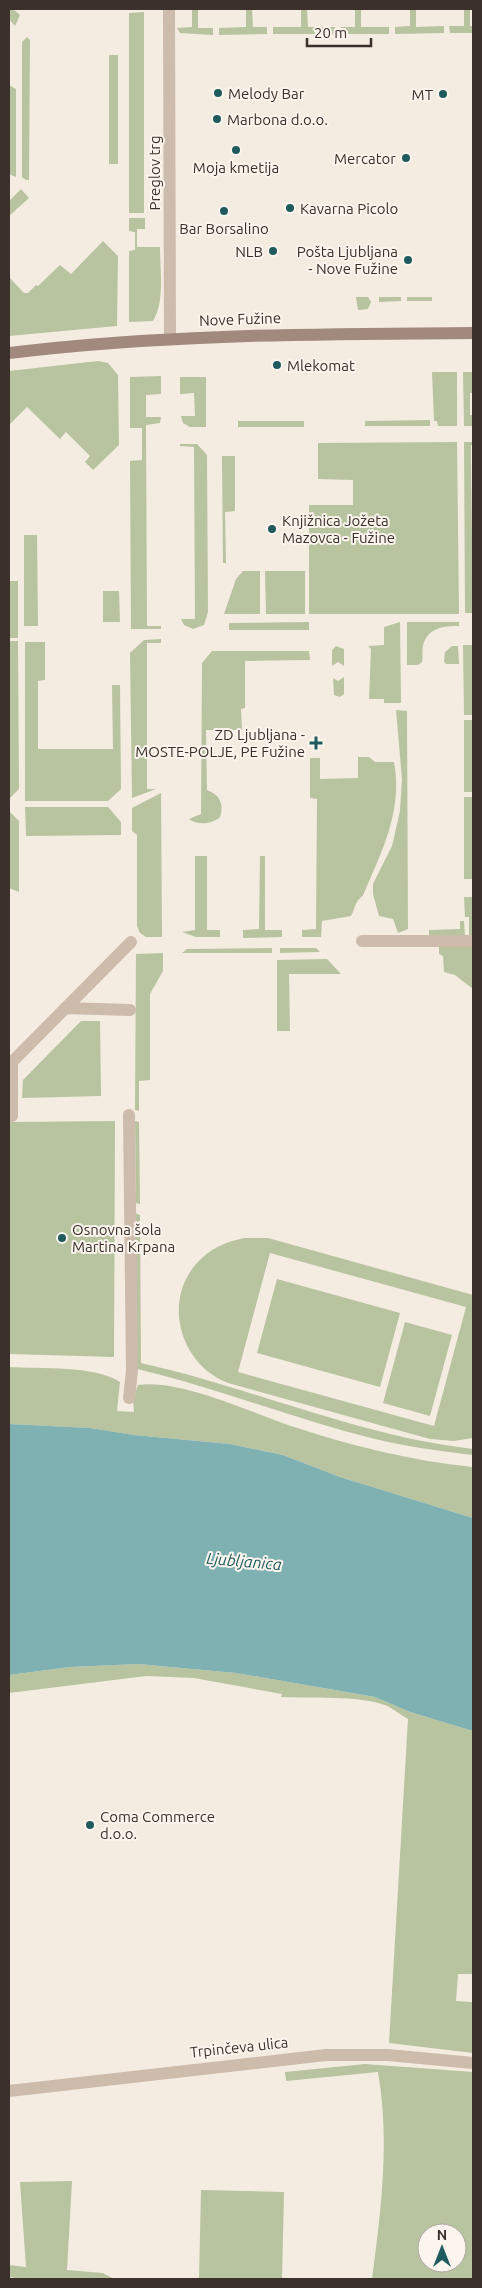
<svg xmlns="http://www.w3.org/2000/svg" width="482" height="2288" font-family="Ubuntu,sans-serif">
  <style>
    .green { fill: #b8c4a0; fill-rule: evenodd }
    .water { fill: #7fb0b2 }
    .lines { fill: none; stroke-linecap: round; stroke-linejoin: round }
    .street { stroke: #cdbbac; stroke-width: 12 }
    .secondary { stroke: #a18a7d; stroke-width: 12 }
    .poi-dot { fill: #1f5a5e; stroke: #fbf5ee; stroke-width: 2 }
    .labels { text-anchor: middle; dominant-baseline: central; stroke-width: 4; stroke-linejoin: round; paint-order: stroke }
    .poi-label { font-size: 15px; fill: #3b302b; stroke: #fbf5ee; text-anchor: start }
    .street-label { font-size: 15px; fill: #3b302b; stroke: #fbf5ee }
    .water-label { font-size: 16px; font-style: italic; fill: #1f5a5e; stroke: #fbf5ee }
  </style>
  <rect width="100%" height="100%" fill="#f4ebe1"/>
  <!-- green -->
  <path class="green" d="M 9,9 L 13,9 L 20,15 L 15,26 L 9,19 Z
    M 192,9 L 198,9 L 198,28 L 213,28 L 213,35 L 180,33 L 177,28 L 192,27 Z
    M 246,9 L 252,9 L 253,27 L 267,27 L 267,34 L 219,35 L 219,28 L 246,27 Z
    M 301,9 L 307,9 L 308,27 L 335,27 L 335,34 L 273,34 L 273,27 L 301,27 Z
    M 355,9 L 361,9 L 361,27 L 389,27 L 389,34 L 341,34 L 341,27 L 355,27 Z
    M 410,9 L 416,9 L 416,27 L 444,26 L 444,33 L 395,34 L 395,27 L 410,26 Z
    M 464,9 L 470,9 L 470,26 L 473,26 L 473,33 L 450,33 L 449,26 L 464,26 Z
    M 144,12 L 144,213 L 129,213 L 129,13 Z
    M 27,37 L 30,40 L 29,180 L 26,180 L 22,177 L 22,42 Z
    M 109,55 L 118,55 L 118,164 L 109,164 Z
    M 9,57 L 9,85 L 16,89 L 16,177 L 9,174 Z
    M 21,189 L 29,198 L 9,216 L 9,201 Z
    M 129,218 L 145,218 L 145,229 L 137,229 L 137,247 L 160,247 C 160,270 165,301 153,321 L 129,322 L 129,251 L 135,250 L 135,232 L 129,231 Z
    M 103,241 L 118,256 L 117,326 L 9,336 L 9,277 L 24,293 L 28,293 L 36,285 L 38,286 L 60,265 L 71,274 Z
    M 356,297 L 368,297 L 371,302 L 368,309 L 358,310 Z
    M 379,297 L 401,297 L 401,301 L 379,302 Z
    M 407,297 L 432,297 L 432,301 L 407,301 Z
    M 98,361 L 108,363 L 118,375 L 119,445 L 93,470 L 85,462 L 90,456 L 66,432 L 60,439 L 27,407 L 9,425 L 9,371 Z
    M 432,372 L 457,372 L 457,426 L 438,426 L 437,421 L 434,421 Z
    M 463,372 L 473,372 L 473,393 L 470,393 L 470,415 L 473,415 L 473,426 L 464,426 Z
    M 161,376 L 161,394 L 146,395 L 146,417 L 161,417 L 160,423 L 146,425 L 147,626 L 161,626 L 161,629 L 131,629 L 130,461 L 142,460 L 142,428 L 130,428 L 130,377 Z
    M 180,377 L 206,377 L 206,427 L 190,427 L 183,423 L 181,416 L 195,416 L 194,393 L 180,394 Z
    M 430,420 L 430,426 L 365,426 L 365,421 Z
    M 238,421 L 304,421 L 304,427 L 238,427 Z
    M 457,442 L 459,614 L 309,614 L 309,505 L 353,505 L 353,480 L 318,479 L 318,443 Z
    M 464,442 L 473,442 L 473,445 L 471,445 L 471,459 L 473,613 L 465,613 Z
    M 180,444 L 197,444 L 207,455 L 208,612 L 204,625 L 193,629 L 184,625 L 181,619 L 195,619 L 194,447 L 180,446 Z
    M 222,456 L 235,456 L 235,511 L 225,512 L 226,563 L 223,563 Z
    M 24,535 L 37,535 L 38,626 L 24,626 Z
    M 243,571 L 260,571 L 260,614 L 224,614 L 236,579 Z
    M 265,571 L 305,571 L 305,614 L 266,614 Z
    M 9,581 L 18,581 L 18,638 L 9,638 Z
    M 103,591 L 119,591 L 120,622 L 103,622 Z
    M 309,622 L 309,630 L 229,630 L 229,623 Z
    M 400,622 L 401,703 L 384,703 L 384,699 L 369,699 L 371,649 L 368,646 L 384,645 L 384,627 Z
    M 407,622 L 459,622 L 459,626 C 443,626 427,628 423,646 C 422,652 423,657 422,662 L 418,665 L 407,665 Z
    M 161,639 L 161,643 L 147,643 L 147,789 L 156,789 L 132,798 L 130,653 L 144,640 Z
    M 9,641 L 18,641 L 19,789 L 9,799 Z
    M 25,642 L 45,642 L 45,680 L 38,681 L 38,749 L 113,749 L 112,685 L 120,685 L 121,789 L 108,801 L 25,801 Z
    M 463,645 L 473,645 L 473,715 L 464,715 Z
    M 336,646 L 344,649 L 344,666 L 338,662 L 332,666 L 332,650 Z
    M 452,646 L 458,646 L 459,664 L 446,664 L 444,661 L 445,652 Z
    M 212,651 L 309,651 L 310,660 L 245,661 L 245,708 L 241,709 L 242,730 L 206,730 L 207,790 C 220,795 224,803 220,817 C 212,824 198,826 189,819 L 201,814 L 202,663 Z
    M 344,677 L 344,694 L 340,697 L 334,695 L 333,678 L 338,681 Z
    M 396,710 L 407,711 L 408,929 L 398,933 L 393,919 L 379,916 L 373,894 L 373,884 L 392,846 L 400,811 L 402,779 Z
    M 464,720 L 473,720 L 473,792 L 464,792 Z
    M 358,757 L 369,757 L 375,762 L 394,762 C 403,810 382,851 364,893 C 363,897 359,898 357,902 C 354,906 354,911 351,916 L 322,921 L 321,937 L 302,937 L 302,930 L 316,929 L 317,799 L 310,798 L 310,758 L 320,758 L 320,779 L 358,778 Z
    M 161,793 L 162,937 L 146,937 L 140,933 L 137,926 L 137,835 L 132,831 L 132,808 Z
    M 464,797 L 473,797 L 473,879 L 464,879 Z
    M 25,807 L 108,807 L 121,822 L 121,835 L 26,836 Z
    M 9,811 L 19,821 L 19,892 L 9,888 Z
    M 195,856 L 207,856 L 207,930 L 220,930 L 220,937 L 196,937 L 182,932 L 195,930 Z
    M 260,856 L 265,856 L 265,930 L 282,930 L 282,937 L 243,938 L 243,930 L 259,929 Z
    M 464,897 L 473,897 L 473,936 L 469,936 L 469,917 L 465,917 Z
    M 460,921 L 464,921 L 465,937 L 429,936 L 429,930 L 460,929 Z
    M 439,947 L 473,947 L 473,989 L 455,975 L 444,972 L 443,956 L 439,954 Z
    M 272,948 L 272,953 L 182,953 L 187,949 Z
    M 280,948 L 316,948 L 320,952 L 280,953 Z
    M 163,953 L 163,971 L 150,994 L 150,1080 L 139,1081 L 139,1111 L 135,1110 L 136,954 Z
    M 327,959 L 341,974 L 289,974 L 290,1031 L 277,1031 L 277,960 Z
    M 81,1021 L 100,1021 L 101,1096 L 22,1098 L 23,1080 Z
    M 115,1121 L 114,1357 L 9,1354 L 9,1122 Z
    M 135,1121 L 139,1122 L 140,1204 L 136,1203 Z
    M 135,1213 L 140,1215 L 141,1363 C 253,1388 358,1436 473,1449 L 473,1455 C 441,1451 407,1447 375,1439 C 294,1419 218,1388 137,1369 Z
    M 244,1238 L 268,1238 L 473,1295 L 473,1438 L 454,1441 L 430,1439 L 228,1383 C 178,1364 160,1295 203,1257 C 215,1246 228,1242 244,1238 ZM 270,1253 L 466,1307 L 434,1426 L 238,1372 Z
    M 277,1279 L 400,1313 L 380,1387 L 257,1353 Z
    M 405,1322 L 452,1335 L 430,1416 L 383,1403 Z
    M 9,1367 C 40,1369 94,1365 120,1382 L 117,1411 L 134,1412 L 133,1400 L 138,1385 C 180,1379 247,1411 288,1425 C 348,1445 411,1461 473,1467 L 473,1518 L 340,1477 L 283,1455 L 230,1444 L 134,1435 L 90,1428 L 9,1424 Z
    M 138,1664 L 236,1673 L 375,1697 L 410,1712 L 473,1731 L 473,1974 L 458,1974 L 456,2001 L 472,2002 L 473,1986 L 473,2053 L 389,2043 L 408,1719 C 400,1715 393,1708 385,1705 C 355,1695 313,1699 281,1697 L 282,1694 L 194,1678 L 146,1676 L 9,1693 L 9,1675 L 70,1667 Z
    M 365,2064 L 473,2072 L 473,2279 L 372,2279 C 381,2211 390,2140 378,2072 L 286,2081 L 285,2072 ZM 427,2233 L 457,2233 L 457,2263 L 427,2263 Z
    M 72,2181 L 67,2270 L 103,2273 L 114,2279 L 23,2279 L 9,2277 L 9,2265 L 26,2267 L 20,2182 Z
    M 201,2190 L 284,2192 L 282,2279 L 199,2279 Z"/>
  <!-- water -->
  <path class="water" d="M 9,1424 L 90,1428 L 134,1435 L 230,1444 L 283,1455 L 340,1477 L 473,1518 L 473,1731 L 410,1712 L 375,1697 L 236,1673 L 138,1664 L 70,1667 L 9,1675 Z"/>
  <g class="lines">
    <!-- street -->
    <path class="street" d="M 169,9 L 170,338
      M 362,941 L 473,941
      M 65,1008 L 130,1010
      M 9,1065 L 131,942
      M 129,1115 L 132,1371 L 129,1398
      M 9,1116 L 12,1116 L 12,1061
      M 9,2091 L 326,2055 L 388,2055 L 473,2063"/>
    <!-- secondary -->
    <path class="secondary" d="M 9,353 C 163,334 318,334 473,333"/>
  </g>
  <!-- markers -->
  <g class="poi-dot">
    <circle cx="218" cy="93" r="5"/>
    <circle cx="443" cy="94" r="5"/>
    <circle cx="217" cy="119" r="5"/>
    <circle cx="236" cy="150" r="5"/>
    <circle cx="406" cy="158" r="5"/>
    <circle cx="290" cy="208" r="5"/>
    <circle cx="224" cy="211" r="5"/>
    <circle cx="273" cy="251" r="5"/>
    <circle cx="408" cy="260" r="5"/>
    <circle cx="277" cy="365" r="5"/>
    <circle cx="272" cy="529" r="5"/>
    <path d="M313.5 735.5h5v5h5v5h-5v5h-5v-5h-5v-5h5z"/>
    <circle cx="62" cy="1238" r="5"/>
    <circle cx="90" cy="1825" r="5"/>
  </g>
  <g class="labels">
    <!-- poi labels -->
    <g class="poi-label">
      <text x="228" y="93">Melody Bar</text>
      <text x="433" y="94" text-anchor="end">MT</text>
      <text x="227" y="119">Marbona d.o.o.</text>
      <text x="396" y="158" text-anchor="end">Mercator</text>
      <text x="236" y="167" text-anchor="middle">Moja kmetija</text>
      <text x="300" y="208">Kavarna Picolo</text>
      <text x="224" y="228" text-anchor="middle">Bar Borsalino</text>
      <text x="263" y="251" text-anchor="end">NLB</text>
      <text x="398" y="251" text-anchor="end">Pošta Ljubljana<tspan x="398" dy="17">- Nove Fužine</tspan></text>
      <text x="287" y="365">Mlekomat</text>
      <text x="282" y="520">Knjižnica Jožeta<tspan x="282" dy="17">Mazovca - Fužine</tspan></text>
      <text x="305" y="734" text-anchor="end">ZD Ljubljana -<tspan x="305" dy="17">MOSTE-POLJE, PE Fužine</tspan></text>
      <text x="72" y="1229">Osnovna šola<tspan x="72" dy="17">Martina Krpana</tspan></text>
      <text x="100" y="1816">Coma Commerce<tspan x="100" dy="17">d.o.o.</tspan></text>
    </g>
    <!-- street labels -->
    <g class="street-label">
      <text transform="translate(154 173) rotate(-90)">Preglov trg</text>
      <text transform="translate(240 319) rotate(-2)">Nove Fužine</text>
      <text transform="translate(239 2047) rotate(-6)">Trpinčeva ulica</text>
    </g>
    <!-- water labels -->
    <g class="water-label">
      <text transform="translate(244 1561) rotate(5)">Ljubljanica</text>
    </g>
  </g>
  <!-- border -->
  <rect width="482" height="2288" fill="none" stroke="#3b302b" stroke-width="20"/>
  <!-- north arrow -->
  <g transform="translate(442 2248)"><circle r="24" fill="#fbf5ee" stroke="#aea6a0"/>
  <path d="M0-4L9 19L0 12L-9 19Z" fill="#1f5a5e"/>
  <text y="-8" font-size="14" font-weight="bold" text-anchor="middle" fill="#3b302b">N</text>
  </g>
  <!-- scale -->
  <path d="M307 38v8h64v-8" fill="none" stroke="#3b302b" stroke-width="2.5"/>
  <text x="314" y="38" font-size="15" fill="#3b302b" stroke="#fbf5ee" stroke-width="4" paint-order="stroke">20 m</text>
</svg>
